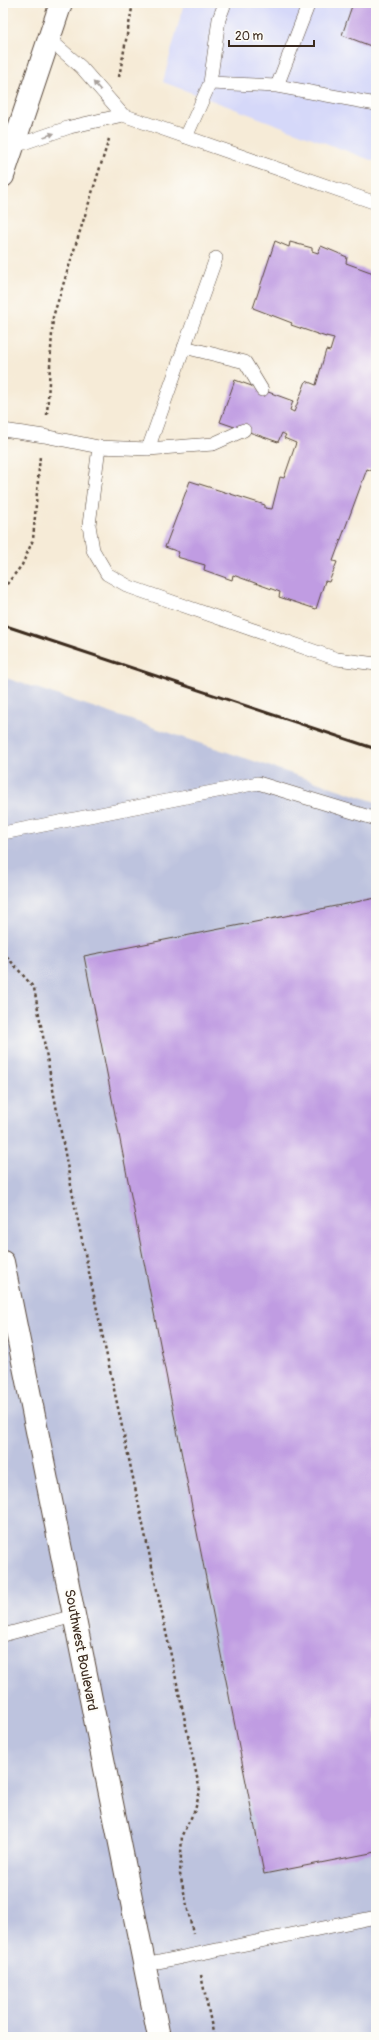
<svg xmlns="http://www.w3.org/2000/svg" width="379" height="2040" font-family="Pangolin,sans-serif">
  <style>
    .built { fill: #d5d8f9 }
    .industrial { fill: #bdc3de }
    .building { fill: #c09ce2 }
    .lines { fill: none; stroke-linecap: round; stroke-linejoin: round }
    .service-casing { stroke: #57473a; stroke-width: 14 }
    .tertiary-casing { stroke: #57473a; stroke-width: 24 }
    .path { stroke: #57473a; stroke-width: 2.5; stroke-dasharray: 3 3; stroke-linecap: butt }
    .service { stroke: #fff; stroke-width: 13 }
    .tertiary { stroke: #fff; stroke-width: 22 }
    .rail { stroke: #3b2a1e; stroke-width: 3 }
    .oneway { fill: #a79f9a }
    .labels { text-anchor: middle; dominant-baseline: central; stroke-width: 4; stroke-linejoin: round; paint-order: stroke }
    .street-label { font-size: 14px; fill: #3b2a1e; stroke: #fdfcf7 }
  </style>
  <rect width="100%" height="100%" fill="#fdfcf7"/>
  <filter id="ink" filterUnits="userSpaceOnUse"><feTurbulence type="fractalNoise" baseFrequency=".025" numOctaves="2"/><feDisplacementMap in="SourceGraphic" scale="8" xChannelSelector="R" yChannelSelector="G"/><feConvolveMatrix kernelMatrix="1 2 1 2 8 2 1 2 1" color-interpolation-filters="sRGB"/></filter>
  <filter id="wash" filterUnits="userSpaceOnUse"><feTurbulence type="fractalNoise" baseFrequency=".012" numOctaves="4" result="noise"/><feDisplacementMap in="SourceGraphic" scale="16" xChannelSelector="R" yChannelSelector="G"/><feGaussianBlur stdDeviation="0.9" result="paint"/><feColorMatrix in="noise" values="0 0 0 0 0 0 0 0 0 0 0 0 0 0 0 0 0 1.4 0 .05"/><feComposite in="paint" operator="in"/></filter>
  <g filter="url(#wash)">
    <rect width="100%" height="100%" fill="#f6ebd7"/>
    <!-- built -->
    <path class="built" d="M 184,3 L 376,3 L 376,162 L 163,82 Z"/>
    <!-- industrial -->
    <path class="industrial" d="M 3,677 L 376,802 L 376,2037 L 3,2037 Z"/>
    <g id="blocks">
      <!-- building -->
      <path class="building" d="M 353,3 L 376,3 L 376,48 L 342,35 Z
        M 275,241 L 289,247 L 290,242 L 312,248 L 312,251 L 318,253 L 321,246 L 347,257 L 346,263 L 376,274 L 376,472 L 367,469 L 333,561 L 337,562 L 329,582 L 325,581 L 316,609 L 279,597 L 280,592 L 233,575 L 232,580 L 204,570 L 205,565 L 177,557 L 179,552 L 165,547 L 190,481 L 265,505 L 265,508 L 272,509 L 280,477 L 284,478 L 296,443 L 284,438 L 286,435 L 282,433 L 278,442 L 220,422 L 235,380 L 293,401 L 290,410 L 294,412 L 306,381 L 316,385 L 326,350 L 330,351 L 334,338 L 326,336 L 326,337 L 291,325 L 292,323 L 253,308 Z
        M 376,898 L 376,1852 L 264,1874 L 84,956 Z"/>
    </g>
  </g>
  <g filter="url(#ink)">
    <use href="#blocks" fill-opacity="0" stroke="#57473a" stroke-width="1"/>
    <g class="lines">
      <!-- service casing -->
      <g class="service-casing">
        <path id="service" d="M 49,39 L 81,67 L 123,115 L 376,203
          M 210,83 L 277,86 L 309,3
          M 277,86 L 376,104
          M 186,137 L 210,83 L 219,19 L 225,3
          M 12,147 L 70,127 L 123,115
          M 184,347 L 245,362 L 262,390
          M 3,430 L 44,436 L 99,447 L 89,525 L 93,550 L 107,574 L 130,587 L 337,659 L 376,664
          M 99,447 L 148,449 L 216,258
          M 148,449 L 213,444 L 244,430
          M 3,833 L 258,783 L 376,819
          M 3,1635 L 74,1616
          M 144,1965 L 376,1917"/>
      </g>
      <!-- tertiary casing -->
      <g class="tertiary-casing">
        <path id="tertiary" d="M 3,176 L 61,3
          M 3,1262 L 159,2037"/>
      </g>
      <!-- path -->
      <path class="path" d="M 119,77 L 133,3
        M 47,415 L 53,317 L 109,139
        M 3,589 L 22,565 L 33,540 L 40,456
        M 3,952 L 34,988 L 75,1207 L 200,1791 L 195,1810 L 182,1835 L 180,1874 L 193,1933
        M 201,1975 L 214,2037"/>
      <!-- service -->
      <use href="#service" class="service"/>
      <!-- tertiary -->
      <use href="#tertiary" class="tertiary"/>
      <!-- rail -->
      <path class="rail" d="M 3,625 L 376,749"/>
    </g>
    <!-- one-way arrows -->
    <defs><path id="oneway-solid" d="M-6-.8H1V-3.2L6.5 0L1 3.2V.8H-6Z"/></defs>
    <g class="oneway">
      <use href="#oneway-solid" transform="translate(97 86) rotate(-132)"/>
      <use href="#oneway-solid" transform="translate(49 135) rotate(-19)"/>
    </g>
  </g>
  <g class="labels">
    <!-- street labels -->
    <g class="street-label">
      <text transform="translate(81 1650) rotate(79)">Southwest Boulevard</text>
    </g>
  </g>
  <!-- margin -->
  <rect width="379" height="2040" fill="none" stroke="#fdfcf7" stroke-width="16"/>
  <!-- scale -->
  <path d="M229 40v6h85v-6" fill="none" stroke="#3b2a1e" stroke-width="2"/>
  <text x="235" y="40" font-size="12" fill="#3b2a1e" stroke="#fdfcf7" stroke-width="3" paint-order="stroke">20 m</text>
</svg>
